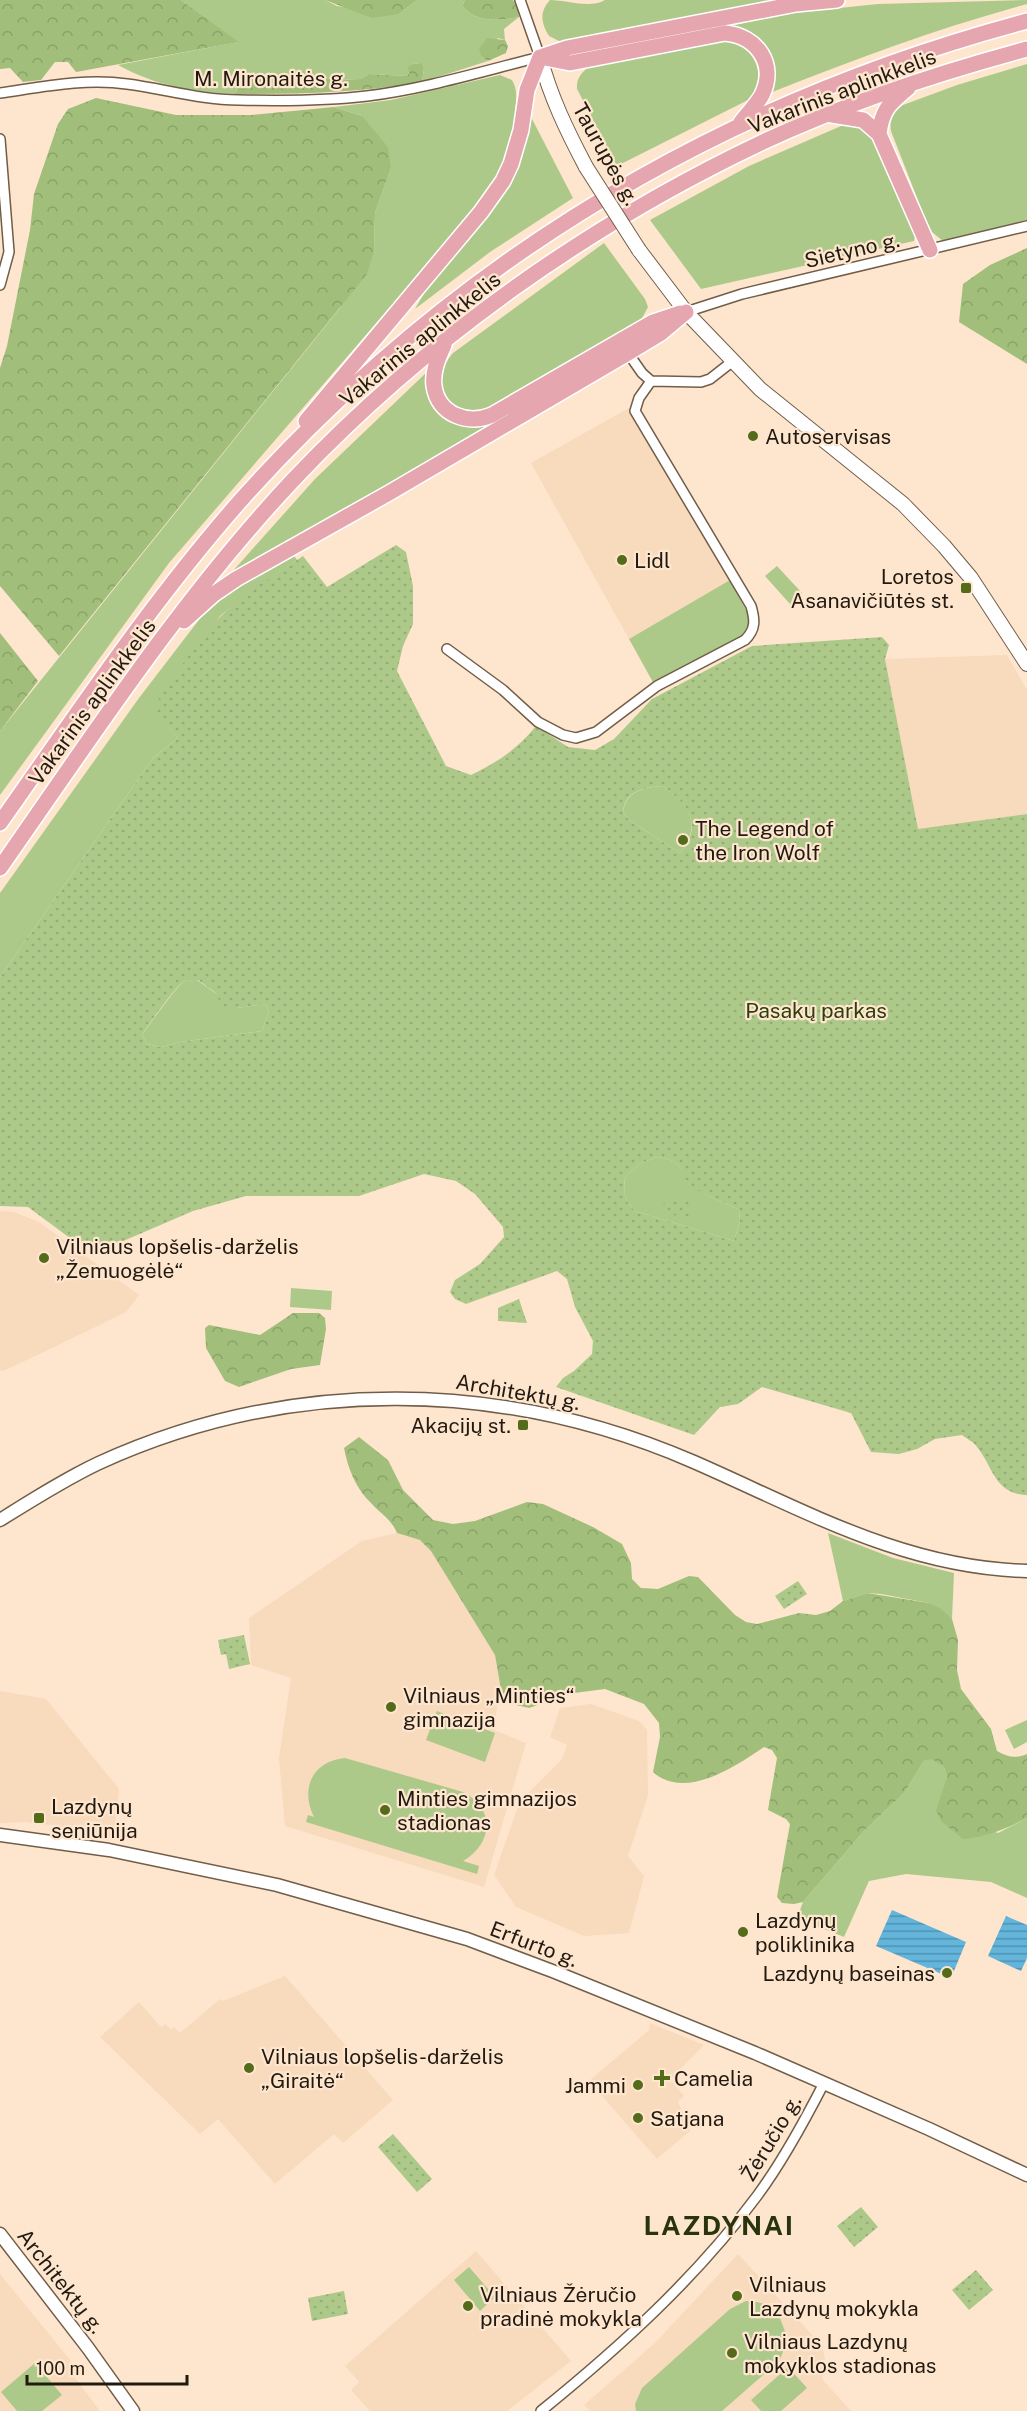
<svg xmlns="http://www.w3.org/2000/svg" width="1027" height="2411" font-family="'Public Sans',sans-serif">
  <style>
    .built { fill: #f8dabc }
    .grass { fill: #adc989 }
    .forest { fill: url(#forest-crowns) }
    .park { fill: url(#park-dots); fill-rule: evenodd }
    .water { fill: url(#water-rules) }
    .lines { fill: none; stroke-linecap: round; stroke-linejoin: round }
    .minor-casing { stroke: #715d48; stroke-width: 12 }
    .tertiary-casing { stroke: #715d48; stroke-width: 15 }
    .secondary-casing { stroke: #715d48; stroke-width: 16 }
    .trunk-casing { stroke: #fff; stroke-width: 18 }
    .minor { stroke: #fff; stroke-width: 9 }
    .tertiary { stroke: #fff; stroke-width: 12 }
    .secondary { stroke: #fff; stroke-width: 14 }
    .trunk { stroke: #e6a6af; stroke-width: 15 }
    .secondary-bridge-casing { stroke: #715d48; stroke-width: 16; stroke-linecap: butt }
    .secondary-bridge { stroke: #fff; stroke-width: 14 }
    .poi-dot { fill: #546b1a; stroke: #fee6ce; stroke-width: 2 }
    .labels { text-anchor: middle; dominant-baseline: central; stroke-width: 4.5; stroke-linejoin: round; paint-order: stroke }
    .street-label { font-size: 21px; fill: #221a11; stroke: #fee6ce }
    .poi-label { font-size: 21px; fill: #221a11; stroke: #fee6ce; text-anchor: start }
    .park-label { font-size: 21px; fill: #2c3e0c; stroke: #fee6ce }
    .district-label { font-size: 27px; font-weight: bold; letter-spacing: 1.5px; fill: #29340f; stroke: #fee6ce }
  </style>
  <defs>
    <pattern id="forest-crowns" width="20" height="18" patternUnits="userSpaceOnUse" patternTransform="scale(1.5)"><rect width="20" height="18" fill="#a1be7b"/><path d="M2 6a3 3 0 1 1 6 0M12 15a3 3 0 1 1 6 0" fill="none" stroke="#8aa369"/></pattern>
    <pattern id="park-dots" width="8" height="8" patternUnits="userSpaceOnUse" patternTransform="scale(1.5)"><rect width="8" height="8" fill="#adc989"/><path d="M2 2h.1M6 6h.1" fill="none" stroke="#95ac75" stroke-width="1.8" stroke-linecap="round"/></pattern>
    <pattern id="water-rules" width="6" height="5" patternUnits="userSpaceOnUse" patternTransform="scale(1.5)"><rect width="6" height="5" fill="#63b5db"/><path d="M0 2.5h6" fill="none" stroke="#5192b0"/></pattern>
  </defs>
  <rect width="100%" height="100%" fill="#fee6ce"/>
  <!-- built -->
  <path class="built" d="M 629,408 L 730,580 L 629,639 L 531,463 Z
    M 1007,655 L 1027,690 L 1027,814 L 918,830 L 885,659 Z
    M 0,1211 L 14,1212 L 39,1222 L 139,1295 L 126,1312 L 48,1350 L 3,1371 L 0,1370 Z
    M 397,1533 L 420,1540 L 431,1551 L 495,1655 L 500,1684 L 494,1730 L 526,1743 L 484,1887 L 285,1826 L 279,1758 L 291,1678 L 251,1665 L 249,1618 L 362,1541 Z
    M 0,1691 L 46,1699 L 119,1789 L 114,1838 L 94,1835 L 73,1828 L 26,1822 L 0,1823 Z
    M 591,1704 L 639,1721 L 647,1730 L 648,1795 L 628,1856 L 644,1876 L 629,1933 L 584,1936 L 516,1907 L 494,1875 L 520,1801 L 562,1759 L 567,1745 L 550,1737 L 560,1708 Z
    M 285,1976 L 393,2100 L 343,2143 L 334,2134 L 275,2184 L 218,2119 L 200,2134 L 100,2037 L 139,2002 L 161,2027 L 166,2024 L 171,2030 L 174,2027 L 180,2033 L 220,1999 L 223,2001 Z
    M 650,2023 L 704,2045 L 670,2079 L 684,2096 L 678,2102 L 690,2131 L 657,2159 L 589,2081 L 649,2030 Z
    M 476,2251 L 571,2361 L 507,2411 L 370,2411 L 351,2390 L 359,2382 L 345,2366 Z
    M 738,2254 L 815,2338 L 823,2350 L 825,2359 L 822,2379 L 851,2411 L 590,2411 L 584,2405 L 655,2343 Z
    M 0,2274 L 71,2361 L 76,2379 L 100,2411 L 0,2411 Z"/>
  <!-- grass -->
  <path class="grass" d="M 181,0 L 325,0 L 337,6 L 399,14 L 417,0 L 465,0 L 462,6 C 476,23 499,21 519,17 L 504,29 L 505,40 L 498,38 L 482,57 L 488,61 L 422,82 L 424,68 L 420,63 L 413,64 L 407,76 L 369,74 L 361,79 L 333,80 L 316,74 L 301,73 L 287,77 L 254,73 L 237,86 L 236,94 C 193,92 156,86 118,65 L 238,42 Z
    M 550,0 C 568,0 589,9 605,0 L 789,0 L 561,42 L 549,36 C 541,23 539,12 550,0 Z
    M 1027,0 L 1027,4 C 939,28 855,59 770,93 L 764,45 L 749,32 L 730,26 L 791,13 L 878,4 Z
    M 728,41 C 756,48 766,73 752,98 L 617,166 L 577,89 C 576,78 582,72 590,66 Z
    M 1027,64 L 1027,220 L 953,240 L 943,241 L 932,232 L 926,221 L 891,131 C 889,119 893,112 903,105 L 957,85 Z
    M 500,75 L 512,80 C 518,90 516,100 515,112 C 512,156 499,175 474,210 L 169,563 L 0,795 L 0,731 L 340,308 L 374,251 L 375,213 L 391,168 L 362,116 L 334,107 L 391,100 Z
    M 531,117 L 573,198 L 490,252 L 415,309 L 433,278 L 478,227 L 509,187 L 522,158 Z
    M 848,123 L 855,123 L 872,136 L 916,232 L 914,241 L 701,289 L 650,220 L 749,166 Z
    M 604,243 L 645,299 L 648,307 L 639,324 L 487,410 C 481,411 474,413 468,412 C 437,406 435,373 453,353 Z
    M 428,371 L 427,385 L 474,426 L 482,426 L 485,428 L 235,574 L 232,572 L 315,479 Z
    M 293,554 L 297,560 L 249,593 L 221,615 L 153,709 L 178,738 L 153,758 L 0,977 L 0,893 L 139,698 L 208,608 L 221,596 Z
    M 777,566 L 802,593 L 790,604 L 765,576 Z
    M 730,580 L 751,619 L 746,635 L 654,684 L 629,639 Z
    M 662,786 C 689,802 703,826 680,853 L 629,820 L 623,812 C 626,791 643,788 662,786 Z
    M 197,980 L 237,1008 L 265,1004 L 269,1011 L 262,1031 L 180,1042 L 161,1047 L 147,1044 L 142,1035 C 145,1030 179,984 183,982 C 187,980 193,980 197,980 Z
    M 657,1157 C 690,1162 675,1173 692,1185 C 705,1196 724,1202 739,1210 L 740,1220 L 734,1241 L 635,1211 C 624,1200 623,1192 625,1177 L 639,1164 Z
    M 291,1288 L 332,1291 L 331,1310 L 290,1307 Z
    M 828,1533 L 893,1558 L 954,1573 L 952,1619 L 929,1603 L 881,1594 L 867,1593 L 843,1601 Z
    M 437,1711 L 495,1733 L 485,1762 L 426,1740 Z
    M 1027,1720 L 1027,1742 L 1014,1749 L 1005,1730 Z
    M 345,1758 L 463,1792 C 496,1809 493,1843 463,1861 L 479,1866 L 477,1874 L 306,1822 L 308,1815 L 314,1817 C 300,1789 312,1761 345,1758 Z
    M 932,1758 L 944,1767 L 947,1776 L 937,1811 L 998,1833 L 1027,1818 L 1027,1898 L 991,1882 L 906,1874 L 869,1881 L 844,1937 L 797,1918 L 803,1902 L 864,1831 L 904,1793 L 924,1761 Z
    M 469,2267 L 495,2297 L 480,2311 L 454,2280 Z
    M 746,2301 L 757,2302 L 767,2305 L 780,2318 L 786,2334 L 786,2345 L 779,2361 L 722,2411 L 636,2411 L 635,2404 L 642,2388 L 730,2309 Z
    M 35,2363 L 62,2395 L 42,2411 L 17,2411 L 1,2392 Z
    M 788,2367 L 807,2388 L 781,2411 L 761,2411 L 751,2400 Z"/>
  <!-- forest -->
  <path class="forest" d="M 0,0 L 181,0 L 239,42 L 76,72 L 68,62 L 55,62 L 41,80 L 23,82 L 10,68 L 0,69 Z
    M 325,0 L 417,0 L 399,14 L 372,18 Z
    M 465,0 L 513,0 L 518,9 L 519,17 C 499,21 476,23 462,6 Z
    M 487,38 L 505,40 L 508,46 L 506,53 L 488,61 L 482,57 L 479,49 Z
    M 421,63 L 424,68 L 422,82 C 360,93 299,94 236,94 L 237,86 L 254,73 L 287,77 L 301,73 L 316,74 L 333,80 L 361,79 L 369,74 L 407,76 L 409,73 L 408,67 L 413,64 Z
    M 96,98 L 176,115 L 251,115 L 334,107 L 362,116 L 388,147 L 391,168 L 375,213 L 374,251 L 367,274 L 59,656 L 0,586 L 0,368 L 7,346 L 30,230 L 34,194 L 58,124 L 68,109 Z
    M 1027,248 L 1027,364 L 959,322 L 963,284 L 990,265 Z
    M 0,633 L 38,681 L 0,731 Z
    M 293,1313 L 319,1313 L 325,1318 L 326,1329 L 320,1365 L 291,1369 L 239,1387 L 225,1381 L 206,1348 L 205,1328 L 209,1325 L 260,1335 Z
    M 359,1437 L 388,1460 L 403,1490 L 433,1520 L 453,1524 L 475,1521 L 527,1502 L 543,1504 L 593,1527 L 622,1544 L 631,1563 L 632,1579 L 641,1588 L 658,1589 L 689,1576 L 698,1577 L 735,1615 L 746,1622 L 757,1624 L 799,1613 L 816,1615 L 830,1611 L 843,1601 L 867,1593 L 929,1603 L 941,1609 L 952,1619 L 958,1640 L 957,1670 L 961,1689 L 991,1729 L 997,1751 C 1008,1757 1015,1759 1027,1754 L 1027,1818 C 1005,1829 987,1837 963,1839 L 942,1822 L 936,1811 L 947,1776 L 944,1767 L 932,1759 L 924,1761 L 904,1793 L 864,1831 L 803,1902 L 794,1904 L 782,1903 L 777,1897 L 790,1824 L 786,1819 L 768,1810 L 777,1758 L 772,1750 L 764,1747 C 736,1766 685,1801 653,1772 L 660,1737 L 659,1723 L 644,1704 L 605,1689 L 574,1693 L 529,1708 L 499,1701 L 500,1684 L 495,1655 L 431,1551 L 420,1540 L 397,1533 C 391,1519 382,1515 372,1504 C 356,1489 348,1469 344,1448 Z"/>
  <!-- park -->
  <path class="park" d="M 396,545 L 406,552 L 413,586 L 413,624 L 403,646 L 397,671 L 446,766 L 471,775 C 496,763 519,748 536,726 L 568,747 L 595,750 L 614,739 L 652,699 L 752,646 L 882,637 L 889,645 L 885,659 L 918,829 L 1027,814 L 1027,1495 C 994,1494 993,1466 977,1447 C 974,1442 967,1439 962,1435 L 935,1439 L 917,1449 L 899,1454 L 871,1452 L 851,1413 L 762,1387 L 738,1404 L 720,1407 L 694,1435 L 556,1387 L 563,1378 L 574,1371 L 592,1354 L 593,1341 L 575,1307 L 567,1279 L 557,1271 L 466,1304 L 455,1299 L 450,1292 L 455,1280 L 480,1264 L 504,1237 L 503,1227 L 475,1194 L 456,1181 L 424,1174 L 359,1196 L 246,1196 L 193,1211 L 121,1242 L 78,1244 L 28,1207 L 0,1206 L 0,977 L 153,758 L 178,738 L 152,709 C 174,678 195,642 222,615 C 243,594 271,577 297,560 L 303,556 L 327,587 ZM 662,786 C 688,802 704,827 680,853 L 629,820 L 623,812 C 625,791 643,788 662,786 ZM 198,980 L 216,993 L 222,1007 L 237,1008 L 265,1004 L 269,1011 L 262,1031 L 180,1042 L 161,1047 L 147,1044 L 142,1035 C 145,1029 178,984 183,982 C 187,980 193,980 198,980 ZM 657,1157 C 690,1162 675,1173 691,1185 C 705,1196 724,1202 739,1210 L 740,1220 L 734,1241 L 635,1211 C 624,1200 623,1192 625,1177 L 639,1164 Z
    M 664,1198 L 692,1201 L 690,1217 L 663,1214 Z
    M 519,1299 L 527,1323 L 498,1321 L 498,1308 Z
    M 798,1581 L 807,1594 L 784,1609 L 775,1596 Z
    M 244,1635 L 250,1664 L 229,1669 L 226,1654 L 221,1655 L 218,1640 Z
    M 393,2134 L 432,2179 L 417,2192 L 378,2147 Z
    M 861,2207 L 878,2227 L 854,2247 L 837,2226 Z
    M 976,2270 L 993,2290 L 969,2310 L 952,2290 Z
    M 344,2291 L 348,2314 L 312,2321 L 308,2298 Z"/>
  <!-- water -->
  <path class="water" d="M 892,1910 L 966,1942 L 951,1978 L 876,1946 Z
    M 1006,1916 L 1027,1925 L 1027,1958 L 1021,1971 L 988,1956 Z"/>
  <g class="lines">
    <!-- minor casing -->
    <g class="minor-casing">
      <path id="minor" d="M 0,93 C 42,87 85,78 127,84 C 165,89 200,100 239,100 C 281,101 325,101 367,96 C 425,89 483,71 540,57 L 520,0
        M 0,139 L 9,252 L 0,285
        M 686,312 L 742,294 L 1027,226
        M 628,353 L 642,373 L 651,381 L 701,382 L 710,379 L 733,361
        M 447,649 L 503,690 L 538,722 L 563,735 L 576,738 L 596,732 L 657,686 L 745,640 C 756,629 755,620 751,606 L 635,411 L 639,398 L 651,381
        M 541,2411 C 620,2347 696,2278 757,2196 C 783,2161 804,2122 824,2083"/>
    </g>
    <!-- tertiary casing -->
    <g class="tertiary-casing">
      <path id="tertiary" d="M 0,1520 C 32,1500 65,1479 99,1463 C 290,1376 503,1379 694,1462 C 804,1510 904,1568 1027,1571
        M 0,1835 L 109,1850 L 277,1885 L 467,1939 L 555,1972 L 755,2053 L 929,2129 L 1027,2175
        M 0,2234 L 88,2348 L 133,2411"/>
    </g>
    <!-- secondary casing -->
    <g class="secondary-casing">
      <path id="secondary" d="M 540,57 C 550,96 567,131 586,167
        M 639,250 L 686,312 L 760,389 L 903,504 L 944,546 L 971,578 L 1027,664"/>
    </g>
    <!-- trunk casing -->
    <g class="trunk-casing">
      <path id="trunk" d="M 543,56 L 567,48 L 796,4 L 837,0
        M 540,57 L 570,63 L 725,33 C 757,36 777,64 762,95 C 757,104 748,113 741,122
        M 832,115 L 863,120 L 879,134 L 930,250
        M 879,134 C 882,109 890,103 908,88
        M 444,345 C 438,358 432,372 434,386 C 438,415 468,425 492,415 L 653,322 L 680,313
        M 306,421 L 481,212 L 503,181 L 511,164 L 521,130 L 527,90 L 540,57
        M 184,621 L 214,594 L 236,579 L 389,493 L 628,353 L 661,333 L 686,312
        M 0,823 C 77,714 152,601 241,500 C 454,262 719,103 1027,21
        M 0,868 C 93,735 183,597 294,479 C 426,339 591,223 765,141 C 849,102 938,73 1027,49"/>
    </g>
    <!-- minor -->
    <use href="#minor" class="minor"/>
    <!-- tertiary -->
    <use href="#tertiary" class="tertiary"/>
    <!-- secondary -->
    <use href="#secondary" class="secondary"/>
    <!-- trunk -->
    <use href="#trunk" class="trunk"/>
    <!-- secondary-bridge casing -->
    <g class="secondary-bridge-casing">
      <path id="secondary-bridge" d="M 586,167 L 639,250"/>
    </g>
    <!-- secondary-bridge -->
    <use href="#secondary-bridge" class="secondary-bridge"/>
  </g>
  <!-- markers -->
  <g class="poi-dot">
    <circle cx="753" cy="436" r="6"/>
    <circle cx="622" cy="560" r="6"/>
    <rect x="960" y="582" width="12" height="12" rx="3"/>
    <circle cx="683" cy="840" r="6"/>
    <circle cx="44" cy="1258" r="6"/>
    <rect x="517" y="1419" width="12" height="12" rx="3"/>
    <circle cx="391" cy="1707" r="6"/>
    <circle cx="385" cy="1810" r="6"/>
    <rect x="33" y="1812" width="12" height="12" rx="3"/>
    <circle cx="743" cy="1932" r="6"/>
    <circle cx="947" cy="1973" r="6"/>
    <circle cx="249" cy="2068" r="6"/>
    <path d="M659 2069h6v6h6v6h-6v6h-6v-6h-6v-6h6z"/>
    <circle cx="638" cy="2085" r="6"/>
    <circle cx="638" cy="2118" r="6"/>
    <circle cx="737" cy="2296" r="6"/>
    <circle cx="468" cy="2306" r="6"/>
    <circle cx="732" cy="2353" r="6"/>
  </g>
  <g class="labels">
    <!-- street labels -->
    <g class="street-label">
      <text x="271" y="78">M. Mironaitės g.</text>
      <text transform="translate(842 91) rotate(-21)">Vakarinis aplinkkelis</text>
      <text transform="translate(606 154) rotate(61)">Taurupės g.</text>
      <text transform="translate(852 250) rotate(-13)">Sietyno g.</text>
      <text transform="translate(420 339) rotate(-39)">Vakarinis aplinkkelis</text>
      <text transform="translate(92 702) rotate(-54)">Vakarinis aplinkkelis</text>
      <text transform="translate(518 1392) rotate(10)">Architektų g.</text>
      <text transform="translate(534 1944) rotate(21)">Erfurto g.</text>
      <text transform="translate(771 2138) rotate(-59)">Žėručio g.</text>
      <text transform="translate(61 2281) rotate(52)">Architektų g.</text>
    </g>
    <!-- poi labels -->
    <g class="poi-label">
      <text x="765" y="436">Autoservisas</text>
      <text x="634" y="560">Lidl</text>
      <text x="954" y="576" text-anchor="end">Loretos<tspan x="954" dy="24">Asanavičiūtės st.</tspan></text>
      <text x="695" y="828">The Legend of<tspan x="695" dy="24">the Iron Wolf</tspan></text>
      <text x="56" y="1246">Vilniaus lopšelis-darželis<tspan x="56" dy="24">„Žemuogėlė“</tspan></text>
      <text x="511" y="1425" text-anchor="end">Akacijų st.</text>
      <text x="403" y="1695">Vilniaus „Minties“<tspan x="403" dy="24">gimnazija</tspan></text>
      <text x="397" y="1798">Minties gimnazijos<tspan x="397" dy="24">stadionas</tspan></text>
      <text x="51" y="1806">Lazdynų<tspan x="51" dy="24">seniūnija</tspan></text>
      <text x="755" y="1920">Lazdynų<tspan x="755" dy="24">poliklinika</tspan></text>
      <text x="935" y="1973" text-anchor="end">Lazdynų baseinas</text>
      <text x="261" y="2056">Vilniaus lopšelis-darželis<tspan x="261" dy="24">„Giraitė“</tspan></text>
      <text x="674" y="2078">Camelia</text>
      <text x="626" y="2085" text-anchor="end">Jammi</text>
      <text x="650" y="2118">Satjana</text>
      <text x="749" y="2284">Vilniaus<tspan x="749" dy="24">Lazdynų mokykla</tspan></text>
      <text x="480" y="2294">Vilniaus Žėručio<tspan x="480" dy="24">pradinė mokykla</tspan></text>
      <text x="744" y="2341">Vilniaus Lazdynų<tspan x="744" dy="24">mokyklos stadionas</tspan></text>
    </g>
    <!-- park labels -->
    <g class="park-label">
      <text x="816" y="1010">Pasakų parkas</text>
    </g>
    <!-- district labels -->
    <g class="district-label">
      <text x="719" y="2225">LAZDYNAI</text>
    </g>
  </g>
  <!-- scale -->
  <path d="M27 2375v9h160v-9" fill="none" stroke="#221a11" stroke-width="3"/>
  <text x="36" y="2375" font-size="18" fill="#221a11" stroke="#fee6ce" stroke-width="4.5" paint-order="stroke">100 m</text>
</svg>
